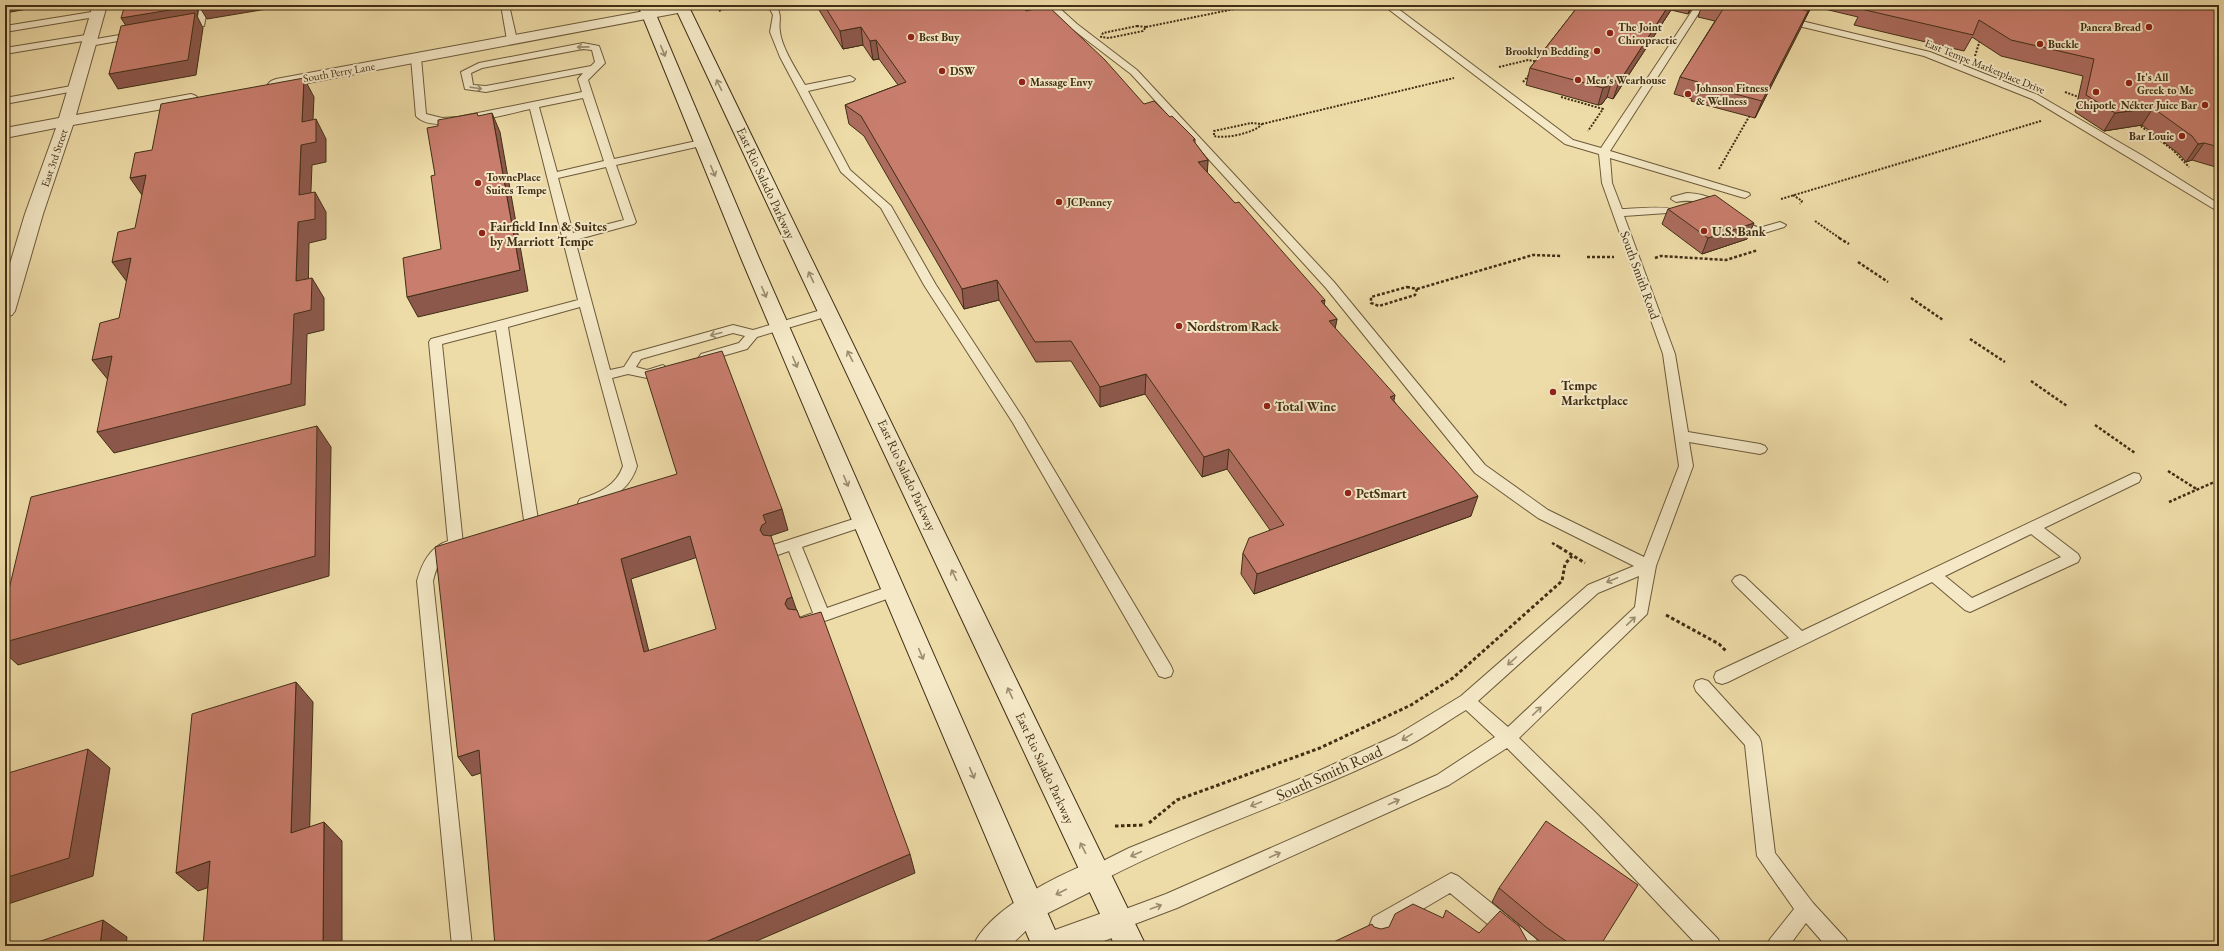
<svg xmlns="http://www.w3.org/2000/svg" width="2224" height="951" font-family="'EB Garamond',serif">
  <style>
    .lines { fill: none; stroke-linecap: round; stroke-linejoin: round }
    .lane-casing { stroke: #6c5a3a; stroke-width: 2 }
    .street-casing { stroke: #6c5a3a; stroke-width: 2 }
    .secondary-casing { stroke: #412f15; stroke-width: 2 }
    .path-far2 { stroke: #412f15; stroke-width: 2; stroke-dasharray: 2 1.5; stroke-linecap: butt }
    .path-far1 { stroke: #412f15; stroke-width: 2.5; stroke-dasharray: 3 2; stroke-linecap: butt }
    .path { stroke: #412f15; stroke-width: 3; stroke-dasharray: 3.5 2.5; stroke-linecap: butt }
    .lane { fill: #f4e8c6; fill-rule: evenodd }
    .street { fill: #f4e8c6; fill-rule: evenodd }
    .secondary { fill: #f4e8c6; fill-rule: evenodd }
    .wall { fill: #ac6c5e; stroke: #412f15 }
    .shaded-wall { fill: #8c584c; stroke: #412f15 }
    .building { fill: #c87d6d; stroke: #412f15; fill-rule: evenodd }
    .oneway { stroke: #9a8c6e }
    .poi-dot { fill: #8f2418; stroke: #f4e8c6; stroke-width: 1.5 }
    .labels { text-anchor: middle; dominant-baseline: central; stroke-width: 4; stroke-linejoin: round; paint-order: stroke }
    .far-poi-label { font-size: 11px; font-weight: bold; fill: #412f15; stroke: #f4e8c6; text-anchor: start }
    .far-street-label { font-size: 11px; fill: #412f15; stroke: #f4e8c6 }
    .street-label { font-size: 13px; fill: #412f15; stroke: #f4e8c6 }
    .poi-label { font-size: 13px; font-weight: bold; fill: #412f15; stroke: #f4e8c6; text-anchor: start }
    .near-street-label { font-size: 16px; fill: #412f15; stroke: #f4e8c6 }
  </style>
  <rect width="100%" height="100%" fill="#eedca8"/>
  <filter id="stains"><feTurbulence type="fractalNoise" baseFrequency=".005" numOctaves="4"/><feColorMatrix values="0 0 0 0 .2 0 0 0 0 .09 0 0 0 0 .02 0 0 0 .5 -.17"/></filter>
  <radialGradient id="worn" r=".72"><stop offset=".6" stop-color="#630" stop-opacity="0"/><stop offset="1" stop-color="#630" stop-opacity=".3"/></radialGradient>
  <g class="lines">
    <!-- lane casing -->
    <g class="lane-casing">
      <path id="lane" d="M 200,5 L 208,5 L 204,26 L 180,29 L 180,25 L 197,22 Z
        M 501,5 L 509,5 L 517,40 L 515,42 L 512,43 L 507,40 Z
        M 685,5 L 702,5 L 698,8 L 680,10 L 680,6 Z
        M 768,5 L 776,5 C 783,18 778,20 780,32 C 782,48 797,71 805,85 L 850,76 L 855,79 L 853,81 L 808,91 L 850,170 L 891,206 L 936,285 L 1023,418 L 1171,666 L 1173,671 L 1171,676 L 1165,678 L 1159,676 L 1013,423 L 924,285 L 881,208 L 841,172 L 780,57 L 770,32 L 773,15 Z
        M 1047,5 L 1056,5 L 1077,24 L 1137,70 L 1334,282 L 1485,465 L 1548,510 L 1644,557 L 1679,466 L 1663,354 L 1602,183 L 1599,154 L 1565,144 L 1383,5 L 1393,5 L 1573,140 L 1601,148 L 1696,5 L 1704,5 L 1610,151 L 1749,193 L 1750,195 L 1745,198 L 1741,197 L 1610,158 L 1612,183 L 1622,209 C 1631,209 1668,205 1673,210 L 1667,213 L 1624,216 L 1675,354 L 1688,432 L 1760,444 L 1765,446 L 1767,449 L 1765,452 L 1760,454 L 1689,442 L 1693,466 L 1656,566 L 1647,614 L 1519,738 L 1598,815 L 1718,939 L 1721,946 L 1698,946 L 1585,826 L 1507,748 L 1449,785 L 1177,908 L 1119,930 L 1112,928 L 1110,921 L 1112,914 L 1166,894 L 1437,775 L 1495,737 L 1466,710 C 1446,722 1427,736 1406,747 C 1307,797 1201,829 1103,880 L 1096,883 L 1089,880 L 1087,874 L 1089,868 L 1129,848 L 1312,774 L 1395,736 L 1461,696 L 1588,585 L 1634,566 L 1538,518 L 1475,473 L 1326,288 L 1131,74 L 1071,28 ZM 1639,576 L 1635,607 L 1508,727 L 1478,701 L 1598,593 Z
        M 98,11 L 102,14 L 101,16 L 5,32 L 5,26 Z
        M 1785,17 L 1930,52 L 2038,95 L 2143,156 L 2219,204 L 2219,212 L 2032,99 L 1924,56 L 1782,22 L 1781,20 Z
        M 137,32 L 142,35 L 140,37 L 90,46 L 85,43 L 90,40 Z
        M 92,34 L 95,35 L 95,39 L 5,54 L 5,48 Z
        M 583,43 L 599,46 L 605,63 L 588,80 L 614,159 L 701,140 L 706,143 L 701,146 L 616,165 L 636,222 L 634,224 L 575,240 L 610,370 L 624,367 L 633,353 L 733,325 L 753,330 L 828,308 L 834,312 L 832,315 L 757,337 L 747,349 L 705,361 L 701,360 L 699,357 L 701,354 L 739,343 L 745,336 L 733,333 L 641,359 L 636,367 L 647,370 L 663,365 L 669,369 L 668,372 L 647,378 L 628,374 L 612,378 L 637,466 C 631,486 617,496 598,504 C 592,506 587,509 580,507 L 578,503 L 580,499 C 599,493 616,486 623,466 L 580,307 L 508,327 L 538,520 L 536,524 L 531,525 L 526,524 L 524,520 L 496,330 L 442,344 L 463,544 C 460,549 456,549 451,552 C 439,558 436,569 433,581 L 472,946 L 452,946 L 417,581 C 422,563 430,547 448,541 L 429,342 L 431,339 L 578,300 L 530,109 C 507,114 432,136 416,116 L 411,58 L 416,55 L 421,58 L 426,114 L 442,118 L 458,117 L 582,92 L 578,79 L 583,73 L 486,92 L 465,89 L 461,72 L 479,63 ZM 583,49 L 592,50 L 595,62 L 591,66 L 486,86 L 473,85 L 471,73 L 482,68 ZM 583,98 L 604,161 L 557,172 L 539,107 ZM 606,167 L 624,220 L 573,233 L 558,178 Z
        M 77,85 L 82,88 L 80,90 L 5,104 L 5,98 Z
        M 1687,193 C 1725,195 1730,216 1759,228 L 1780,222 L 1786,225 L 1784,227 L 1758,235 L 1754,234 C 1724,222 1713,195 1676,202 L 1671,199 L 1672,197 Z
        M 2134,473 L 2139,474 L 2141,478 L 2139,482 L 2044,528 L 2078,554 L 2080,558 L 2078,562 L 1970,612 L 1965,610 L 1932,582 L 1728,682 L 1722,684 L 1716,682 L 1714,677 L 1716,672 L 1789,638 L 1735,585 L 1732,581 L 1735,577 L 1740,575 L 1745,577 L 1802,631 ZM 2031,534 L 2061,557 L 1972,598 L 1945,576 Z
        M 863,516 L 868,517 L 870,521 L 868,525 L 802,547 L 827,608 L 893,585 L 898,587 L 901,591 L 898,595 L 805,628 L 799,626 L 797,622 L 799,618 L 813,613 L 789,551 L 775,556 L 770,554 L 768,550 L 770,546 Z
        M 1702,679 L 1708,681 L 1759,737 L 1761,742 L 1775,853 L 1813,903 L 1846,939 L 1849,946 L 1826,946 L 1806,923 L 1789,946 L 1767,946 L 1770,939 L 1794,909 L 1757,856 L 1745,745 L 1696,691 L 1694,686 L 1696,681 Z
        M 1451,873 L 1458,876 L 1536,939 L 1539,946 L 1514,946 L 1450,893 L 1387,930 L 1382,943 L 1375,945 L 1368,943 L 1365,936 L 1373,917 Z"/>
    </g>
    <!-- street casing -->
    <g class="street-casing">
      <path id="street" d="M 93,5 L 107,5 L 76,115 L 191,94 L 196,96 L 199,99 L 196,102 L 191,104 L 73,125 L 43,214 L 15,311 L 12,315 L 5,317 L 5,280 L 25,214 L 56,128 L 5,138 L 5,128 L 59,118 Z
        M 677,5 L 688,5 L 690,8 L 683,12 L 276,89 L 271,87 L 268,84 L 271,81 L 276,79 Z
        M 1096,860 L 1106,864 L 1110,874 L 1106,884 L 1040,917 L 1010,946 L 973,946 C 989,908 1059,875 1096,860 Z
        M 1119,907 L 1130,911 L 1134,921 L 1130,931 L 1091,946 L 1037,946 L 1041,935 Z"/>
    </g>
    <!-- secondary casing -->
    <g class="secondary-casing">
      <path id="secondary" d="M 638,5 L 652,5 L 759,258 L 1062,946 L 1032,946 L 741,258 Z
        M 674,5 L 688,5 L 1146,946 L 1115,946 Z"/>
    </g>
    <!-- path-far2 -->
    <path class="path-far2" d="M 719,11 L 728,7 L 753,5
      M 1137,26 L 1146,27 L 1143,31 L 1109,38 L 1101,37 L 1103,33 Z
      M 1146,27 L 1254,5
      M 1975,56 L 1980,40
      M 1499,67 L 1528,60 L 1539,62
      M 1523,82 L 1530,74
      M 2065,92 L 2081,98
      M 1561,97 L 1603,109 L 1588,131
      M 1251,123 L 1262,124 C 1255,133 1225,139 1214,136 L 1214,131 Z
      M 1262,124 L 1454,78
      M 2138,124 L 2173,150 L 2189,167
      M 1719,169 L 1750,115
      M 1793,195 L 1802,201 L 1800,204
      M 1781,199 L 2041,121
      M 1815,221 L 1841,239"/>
    <!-- path-far1 -->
    <path class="path-far1" d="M 1839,238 L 1849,244
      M 1587,257 L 1614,257
      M 1655,258 L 1661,256 L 1726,260 L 1758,250
      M 1858,262 L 1888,282
      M 1407,287 L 1417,289 L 1415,295 L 1379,306 L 1371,303 L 1371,297 Z
      M 1417,289 L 1533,255 L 1561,256
      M 1911,298 L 1943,320
      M 1970,339 L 2005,362
      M 2031,381 L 2067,406
      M 2095,425 L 2135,453
      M 2168,471 L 2198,490
      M 2169,502 L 2219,480
      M 1552,543 L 1561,548"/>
    <!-- path -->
    <path class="path" d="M 1559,547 L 1585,563
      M 1666,615 L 1719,644 L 1727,652
      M 1149,823 L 1177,800 L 1320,748 L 1411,705 L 1453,678 L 1562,581 L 1565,564 L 1572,556
      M 1115,826 L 1144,825"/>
    <!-- lane -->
    <use href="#lane" class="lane"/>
    <!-- street -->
    <use href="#street" class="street"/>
    <!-- secondary -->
    <use href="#secondary" class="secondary"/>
  </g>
  <!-- wall -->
  <path class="wall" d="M 816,5 L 1021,5 L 1026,11 L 1144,104 L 1170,117 L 1195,139 L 1195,143 L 1208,160 L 1207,172 L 1337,319 L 1335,328 L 1394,401 L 1471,516 L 1254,594 L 1241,574 L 1243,553 L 1270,530 L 1227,469 L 1202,477 L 1145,394 L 1100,407 L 1071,361 L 1036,362 L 999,300 L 964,309 L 864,136 L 849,124 L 845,105 L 898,85 L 879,59 L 873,60 L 863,45 L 843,49 Z
    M 1579,5 L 1694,5 L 1688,14 L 1671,10 L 1613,99 L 1607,97 L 1602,104 L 1598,105 L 1526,85 L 1530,68 Z
    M 1702,5 L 2219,5 L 2219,168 L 2192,160 L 2186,162 L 2179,154 L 2142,125 L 2104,131 L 2075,112 L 2083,76 L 2001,56 L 1972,37 L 1964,51 L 1854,25 L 1858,17 L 1812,6 L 1804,21 L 1755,118 L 1691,101 L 1692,99 L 1674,94 L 1680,77 L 1715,21 L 1698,17 Z
    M 1668,209 L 1747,239 L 1702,254 L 1662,224 Z
    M 1499,888 L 1600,946 L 1546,946 L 1538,940 L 1492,902 Z"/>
  <!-- shaded-wall -->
  <path class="shaded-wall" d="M 5,5 L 35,5 L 33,8 L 5,13 Z
    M 189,5 L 291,5 L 207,19 L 199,6 L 197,16 L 203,28 L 196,75 L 118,89 L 109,74 L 130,32 L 121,18 Z
    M 785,5 L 808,5 L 785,9 Z
    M 1669,5 L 1673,5 L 1671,10 L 1613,99 L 1619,82 Z
    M 1691,5 L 1694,5 L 1688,14 Z
    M 1811,5 L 1812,5 L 1804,21 Z
    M 1808,11 L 1801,28 L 1755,118 L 1762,101 Z
    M 861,27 L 863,45 L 843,49 L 840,31 Z
    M 876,40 L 879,59 L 873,60 L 870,41 Z
    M 304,78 L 314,97 L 312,142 L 302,122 Z
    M 1612,80 L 1607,97 L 1602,104 L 1598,105 L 1603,88 Z
    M 2153,108 L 2142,125 L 2104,131 L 2115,113 Z
    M 492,113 L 500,132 L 528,291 L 418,317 L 407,297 L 520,270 Z
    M 316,119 L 326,139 L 326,162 L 312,165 L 310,215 L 299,195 L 301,145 Z
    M 2204,143 L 2192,160 L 2186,162 L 2198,144 Z
    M 1208,160 L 1207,179 L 1198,162 Z
    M 146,175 L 144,198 L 130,178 Z
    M 315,192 L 326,212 L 326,239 L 309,243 L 308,302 L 296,281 L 298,222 Z
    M 1754,223 L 1747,239 L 1702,254 L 1708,238 Z
    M 131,258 L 127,282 L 112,262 Z
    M 312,278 L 324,298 L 324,330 L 307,334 L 305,405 L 114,453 L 97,432 L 294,314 Z
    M 997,280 L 999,300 L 964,309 L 962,289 Z
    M 1325,300 L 1322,320 L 1321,301 Z
    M 1337,319 L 1333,339 L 1329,321 Z
    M 112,356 L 109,381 L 92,360 Z
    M 1146,374 L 1145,394 L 1100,407 L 1100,387 Z
    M 1395,395 L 1391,416 L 1390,397 Z
    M 317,426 L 331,447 L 329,576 L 18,665 L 5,653 L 5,642 Z
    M 1229,449 L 1227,469 L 1202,477 L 1204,457 Z
    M 1478,496 L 1471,516 L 1254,594 L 1257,574 Z
    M 782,509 L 788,530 L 770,536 L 773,544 L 769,545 L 760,530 L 762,525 L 763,515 Z
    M 690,536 L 698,557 L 631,579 L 654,672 L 644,652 L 621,559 Z
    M 792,597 L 799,617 L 794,619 L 785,604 L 787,599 Z
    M 296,682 L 313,702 L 309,852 L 291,833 Z
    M 88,749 L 110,768 L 93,876 L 5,905 L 5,878 Z
    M 479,750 L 493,769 L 472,776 L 458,757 Z
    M 324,822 L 342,841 L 342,946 L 323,946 Z
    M 910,854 L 915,873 L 745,946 L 696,946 Z
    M 210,861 L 230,880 L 198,891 L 176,873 Z
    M 103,920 L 127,937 L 126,946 L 100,946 Z"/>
  <!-- building -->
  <path class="building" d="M 125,5 L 189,5 L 188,7 L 121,18 Z
    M 824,5 L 1021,5 L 1026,11 L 1048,6 L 1105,60 L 1144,104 L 1154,101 L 1170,117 L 1172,116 L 1195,139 L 1193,140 L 1208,160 L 1198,162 L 1235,203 L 1239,202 L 1325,300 L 1321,301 L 1337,319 L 1329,321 L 1395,395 L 1390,397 L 1478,496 L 1257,574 L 1243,553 L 1249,538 L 1284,525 L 1229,449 L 1204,457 L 1146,374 L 1100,387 L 1071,341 L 1035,342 L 997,280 L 962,289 L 861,116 L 845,105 L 906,82 L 876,40 L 870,41 L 861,27 L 840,31 Z
    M 1579,5 L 1669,5 L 1619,82 L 1612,80 L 1608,86 L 1603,88 L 1530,68 Z
    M 1723,5 L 1783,5 L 1808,11 L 1762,101 L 1697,84 L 1698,82 L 1680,77 L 1725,6 Z
    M 1864,5 L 2219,5 L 2219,147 L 2204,143 L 2198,144 L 2192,136 L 2153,108 L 2115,113 L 2086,95 L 2094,59 L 2011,40 L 1979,20 L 1973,35 L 1861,9 Z
    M 195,13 L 188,60 L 109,74 L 121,26 Z
    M 304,78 L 302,122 L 316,119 L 316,142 L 301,145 L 299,195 L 315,192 L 315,219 L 298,222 L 296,281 L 312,278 L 311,310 L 294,314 L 291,384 L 97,432 L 112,356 L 92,360 L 100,323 L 119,318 L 131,258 L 112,262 L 118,232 L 135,228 L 146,175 L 130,178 L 135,153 L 152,150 L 161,104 Z
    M 477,113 L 478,116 L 492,113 L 520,270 L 407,297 L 403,258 L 441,249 L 431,176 L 435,175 L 427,128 L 438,126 L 438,120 Z
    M 1715,195 L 1754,223 L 1708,238 L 1668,209 Z
    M 722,351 L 782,509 L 763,515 L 766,523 L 762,525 L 760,530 L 763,535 L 771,536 L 792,597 L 787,599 L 785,604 L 788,609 L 797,610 L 800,618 L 821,612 L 910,854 L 696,946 L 495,946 L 479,750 L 458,757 L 435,547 L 677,474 L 645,372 ZM 690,536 L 716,629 L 644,652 L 621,559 Z
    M 317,426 L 315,556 L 5,642 L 5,606 L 31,497 Z
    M 296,682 L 291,833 L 324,822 L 323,946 L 203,946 L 210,861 L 176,873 L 192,714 Z
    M 88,749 L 69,858 L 5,878 L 5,774 Z
    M 1546,821 L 1638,885 L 1600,946 L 1573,946 L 1546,927 L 1499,888 Z
    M 1413,904 L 1443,918 L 1446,910 L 1479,933 L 1500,911 L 1519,926 L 1530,946 L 1325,946 L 1372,924 L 1374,927 L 1381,929 L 1389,927 L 1395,914 Z
    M 103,920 L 100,946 L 26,946 Z"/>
  <!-- one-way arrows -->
  <defs><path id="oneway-shaft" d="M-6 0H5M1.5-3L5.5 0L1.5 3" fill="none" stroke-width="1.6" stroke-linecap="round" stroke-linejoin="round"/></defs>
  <g class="oneway">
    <use href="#oneway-shaft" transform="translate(583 47) rotate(179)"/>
    <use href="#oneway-shaft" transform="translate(663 51) rotate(67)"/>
    <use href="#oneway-shaft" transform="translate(719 85) rotate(-116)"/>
    <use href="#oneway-shaft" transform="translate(476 88) rotate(8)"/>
    <use href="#oneway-shaft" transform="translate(713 171) rotate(67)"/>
    <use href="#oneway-shaft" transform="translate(811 277) rotate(-115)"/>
    <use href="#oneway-shaft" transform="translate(764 292) rotate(67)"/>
    <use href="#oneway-shaft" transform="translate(716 334) rotate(165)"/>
    <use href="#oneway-shaft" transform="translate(850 356) rotate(-117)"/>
    <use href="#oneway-shaft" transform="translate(795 362) rotate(67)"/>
    <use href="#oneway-shaft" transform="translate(846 481) rotate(67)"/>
    <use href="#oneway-shaft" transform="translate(954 575) rotate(-115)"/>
    <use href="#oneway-shaft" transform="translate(1612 580) rotate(157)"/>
    <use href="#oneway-shaft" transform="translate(1631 621) rotate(-44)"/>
    <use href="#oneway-shaft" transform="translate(921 654) rotate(67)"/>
    <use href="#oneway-shaft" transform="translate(1512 661) rotate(138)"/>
    <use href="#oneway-shaft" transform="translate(1010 693) rotate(-115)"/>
    <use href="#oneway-shaft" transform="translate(1537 711) rotate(-44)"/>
    <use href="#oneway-shaft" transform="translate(1407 737) rotate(149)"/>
    <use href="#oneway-shaft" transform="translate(972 773) rotate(67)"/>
    <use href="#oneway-shaft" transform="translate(1394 802) rotate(-24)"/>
    <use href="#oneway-shaft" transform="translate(1256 804) rotate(158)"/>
    <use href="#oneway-shaft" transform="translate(1083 848) rotate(-117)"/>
    <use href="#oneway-shaft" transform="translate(1136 854) rotate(156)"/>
    <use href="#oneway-shaft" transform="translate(1275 855) rotate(-24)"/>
    <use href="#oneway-shaft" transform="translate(1061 892) rotate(153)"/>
    <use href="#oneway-shaft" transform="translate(1156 907) rotate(-20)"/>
  </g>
  <!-- markers -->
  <g class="poi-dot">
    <circle cx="2149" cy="27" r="4"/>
    <circle cx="1610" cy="33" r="4"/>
    <circle cx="911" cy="37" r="4"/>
    <circle cx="2040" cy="44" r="4"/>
    <circle cx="1597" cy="51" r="4"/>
    <circle cx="942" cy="71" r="4"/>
    <circle cx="1578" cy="80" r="4"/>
    <circle cx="1022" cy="82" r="4"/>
    <circle cx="2129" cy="83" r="4"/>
    <circle cx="2096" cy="92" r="4"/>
    <circle cx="1688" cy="94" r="4"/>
    <circle cx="2205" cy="105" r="4"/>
    <circle cx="2182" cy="136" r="4"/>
    <circle cx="478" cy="183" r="4"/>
    <circle cx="1059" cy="202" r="4"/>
    <circle cx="1704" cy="231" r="4"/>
    <circle cx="482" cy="233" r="4"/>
    <circle cx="1179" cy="326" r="4"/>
    <circle cx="1553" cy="392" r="4"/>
    <circle cx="1267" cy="406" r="4"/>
    <circle cx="1348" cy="493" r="4"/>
  </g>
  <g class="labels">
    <!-- far-poi labels -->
    <g class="far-poi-label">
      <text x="1618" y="27">The Joint<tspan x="1618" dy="13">Chiropractic</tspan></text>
      <text x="2141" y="27" text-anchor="end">Panera Bread</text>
      <text x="919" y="37">Best Buy</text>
      <text x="2048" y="44">Buckle</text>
      <text x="1589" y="51" text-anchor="end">Brooklyn Bedding</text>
      <text x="950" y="71">DSW</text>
      <text x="2137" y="77">It's All<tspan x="2137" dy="13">Greek to Me</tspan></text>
      <text x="1586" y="80">Men's Wearhouse</text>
      <text x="1030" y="82">Massage Envy</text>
      <text x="1696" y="88">Johnson Fitness<tspan x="1696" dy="13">&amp; Wellness</tspan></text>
      <text x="2096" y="105" text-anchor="middle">Chipotle</text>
      <text x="2197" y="105" text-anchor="end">Nékter Juice Bar</text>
      <text x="2174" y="136" text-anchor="end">Bar Louie</text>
      <text x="486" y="177">TownePlace<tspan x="486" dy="13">Suites Tempe</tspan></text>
      <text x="1067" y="202">JCPenney</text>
    </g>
    <!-- far-street labels -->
    <g class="far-street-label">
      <text transform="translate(1985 66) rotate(22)">East Tempe Marketplace Drive</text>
      <text transform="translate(339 72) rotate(-10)">South Perry Lane</text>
      <text transform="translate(54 158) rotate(-71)">East 3rd Street</text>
    </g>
    <!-- street labels -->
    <g class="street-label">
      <text transform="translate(766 183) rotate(65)">East Rio Salado Parkway</text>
      <text transform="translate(1640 275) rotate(70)">South Smith Road</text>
      <text transform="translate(907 475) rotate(65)">East Rio Salado Parkway</text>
      <text transform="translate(1045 768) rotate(65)">East Rio Salado Parkway</text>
    </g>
    <!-- poi labels -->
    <g class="poi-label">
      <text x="490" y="226">Fairfield Inn &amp; Suites<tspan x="490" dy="15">by Marriott Tempe</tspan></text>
      <text x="1712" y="231">U.S. Bank</text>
      <text x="1187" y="326">Nordstrom Rack</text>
      <text x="1561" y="385">Tempe<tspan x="1561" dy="15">Marketplace</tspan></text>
      <text x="1275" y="406">Total Wine</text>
      <text x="1356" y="493">PetSmart</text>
    </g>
    <!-- near-street labels -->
    <g class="near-street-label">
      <text transform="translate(1329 773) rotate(-24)">South Smith Road</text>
    </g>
  </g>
  <!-- margin -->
  <rect width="2224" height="951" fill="none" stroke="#eedca8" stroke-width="20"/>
  <rect x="6" y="6" width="2212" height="939" fill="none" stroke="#412f15" stroke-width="2"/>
  <rect x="10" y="10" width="2204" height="931" fill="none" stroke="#412f15"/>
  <rect width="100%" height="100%" filter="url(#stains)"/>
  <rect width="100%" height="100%" fill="url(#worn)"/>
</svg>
